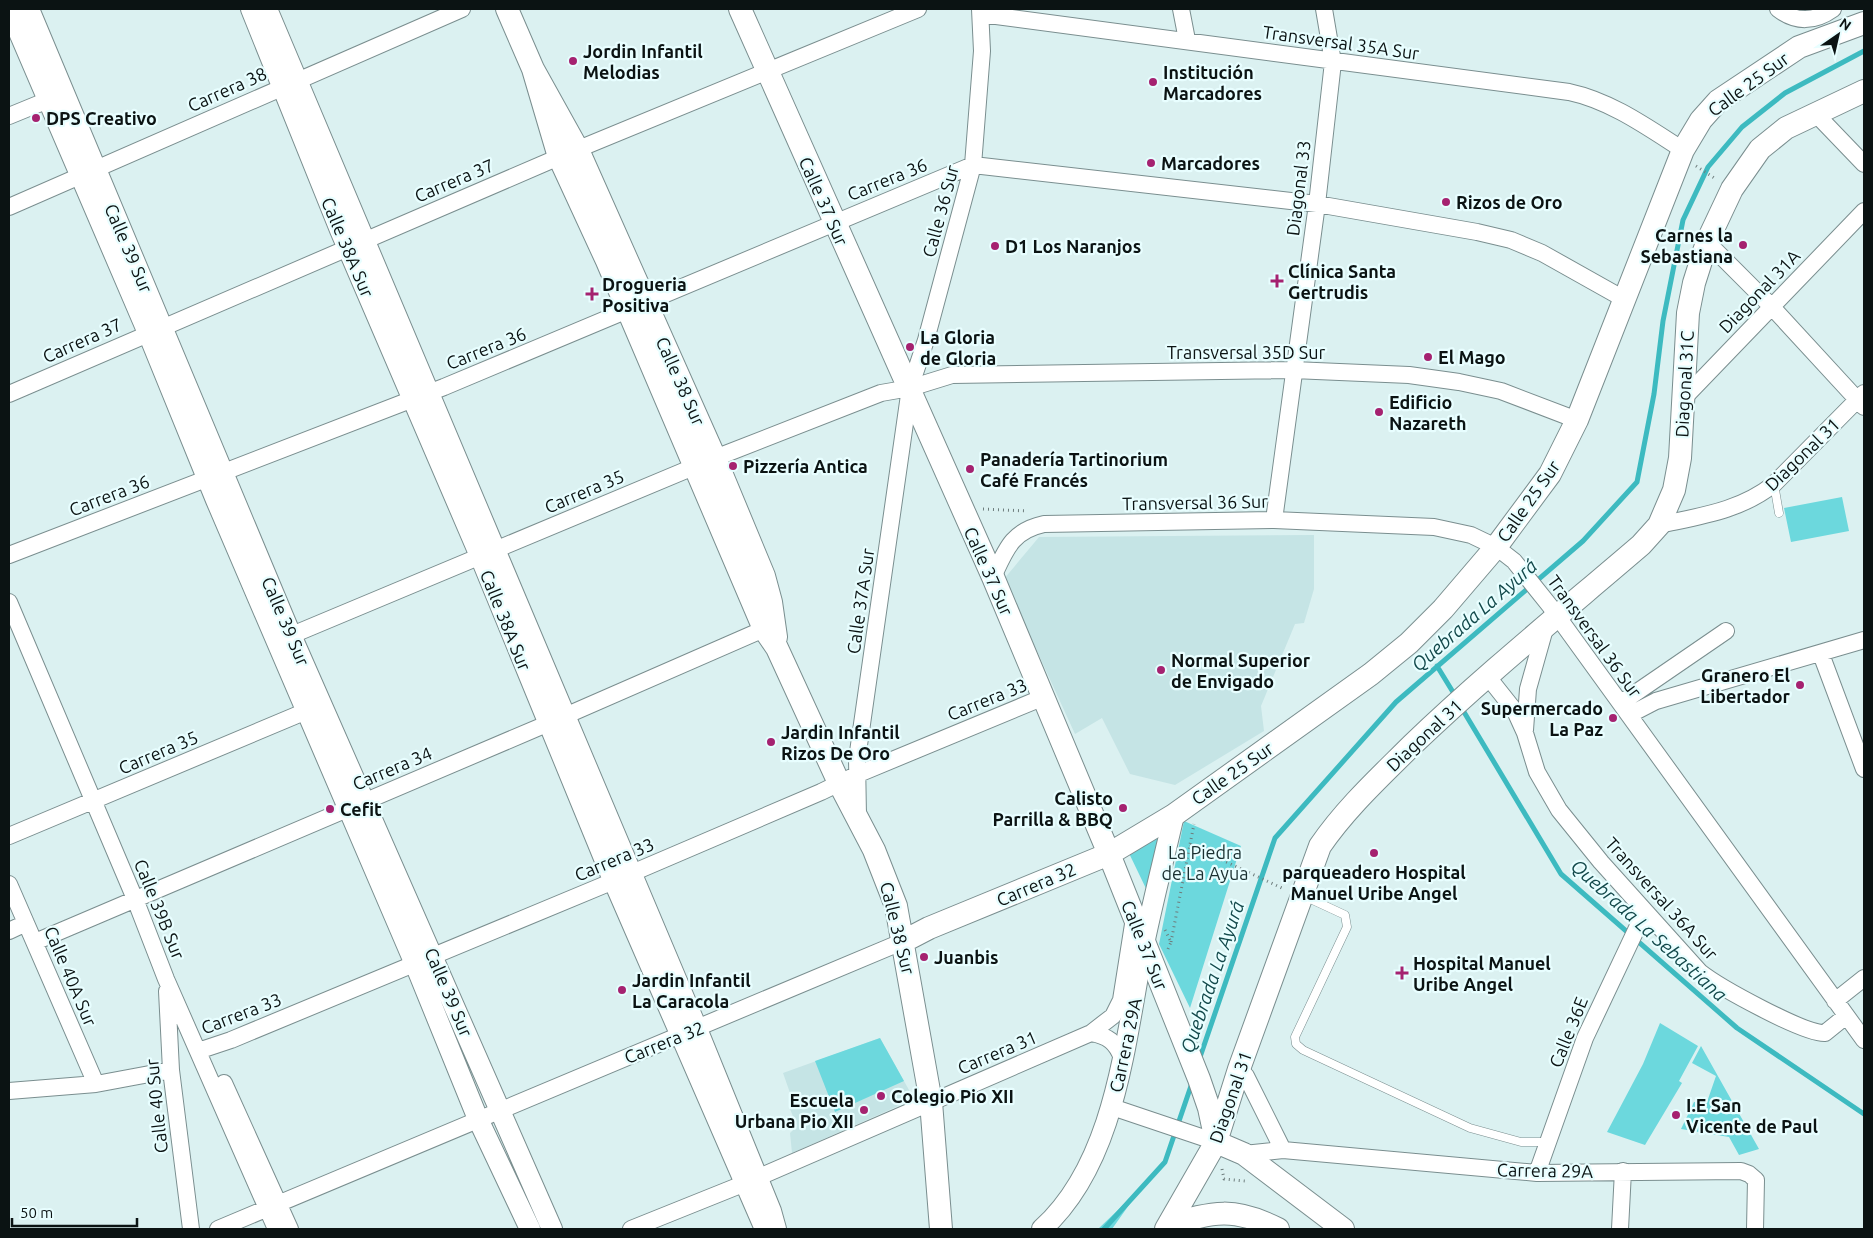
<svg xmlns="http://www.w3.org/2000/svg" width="1873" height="1238" font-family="Ubuntu,sans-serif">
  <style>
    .built { fill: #c5e4e5 }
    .green { fill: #6cd8dd }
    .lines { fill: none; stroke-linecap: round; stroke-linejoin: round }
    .stream { stroke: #3dbac0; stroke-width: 5 }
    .service-casing { stroke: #7a8e8f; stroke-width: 9 }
    .minor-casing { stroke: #7a8e8f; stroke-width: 18 }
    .tertiary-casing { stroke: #7a8e8f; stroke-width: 22 }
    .secondary-casing { stroke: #7a8e8f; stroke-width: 24 }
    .path { stroke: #6e7d7d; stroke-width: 3; stroke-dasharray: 1 4; stroke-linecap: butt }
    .service { stroke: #fff; stroke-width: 8 }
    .minor { stroke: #fff; stroke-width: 16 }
    .tertiary { stroke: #fff; stroke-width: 20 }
    .secondary { stroke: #fff; stroke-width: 22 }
    .poi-dot { fill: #a52270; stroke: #e8feff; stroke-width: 2 }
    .labels { text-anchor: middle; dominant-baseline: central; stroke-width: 4.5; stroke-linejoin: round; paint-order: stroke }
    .street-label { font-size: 18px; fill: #0b1313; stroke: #e8feff }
    .poi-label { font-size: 18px; font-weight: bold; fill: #0b1313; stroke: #e8feff; text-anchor: start }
    .park-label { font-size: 18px; fill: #1a3031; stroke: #e8feff }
    .water-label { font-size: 19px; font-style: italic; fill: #13494b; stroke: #e8feff }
  </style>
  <rect width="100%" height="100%" fill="#dbf1f1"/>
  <!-- built -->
  <path class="built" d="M 1314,535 L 1314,589 L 1304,623 L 1295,624 L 1261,706 L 1264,731 L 1175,785 L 1130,774 L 1102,718 L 1075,734 L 1004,579 L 1039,537 Z
    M 880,1038 L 914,1099 L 792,1153 L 790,1133 L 797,1126 L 790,1109 L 795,1107 L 783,1073 Z"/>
  <!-- green -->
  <path class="green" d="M 1842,497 L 1849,531 L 1791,542 L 1784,508 Z
    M 1184,821 L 1241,846 L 1190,1008 L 1159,944 Z
    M 1169,828 L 1152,901 L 1126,847 Z
    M 1660,1023 L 1698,1046 L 1679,1081 L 1682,1083 L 1645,1145 L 1607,1132 L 1643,1064 Z
    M 880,1038 L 904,1081 L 835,1112 L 815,1061 Z
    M 1701,1046 L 1759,1149 L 1739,1155 L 1729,1137 L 1681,1129 L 1694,1102 L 1707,1102 L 1716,1076 L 1692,1063 Z
    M 1141,1188 L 1112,1229 L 1098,1229 Z"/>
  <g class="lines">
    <!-- stream -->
    <path class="stream" d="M 1437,666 L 1456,697
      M 1461,707 L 1561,874 L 1737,1028 L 1864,1114
      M 1199,1060 L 1275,838 L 1396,702 L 1583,541 L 1637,482 L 1654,394 L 1663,321 L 1683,220 L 1708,167 L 1742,127 L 1785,93 L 1864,51
      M 1104,1229 L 1165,1162 L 1192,1083"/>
    <!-- service casing -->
    <g class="service-casing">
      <path id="service" d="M 1774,484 L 1779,513
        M 1304,896 L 1345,915 L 1347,927 L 1295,1037 L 1296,1044 L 1303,1050 L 1470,1128 L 1521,1142 L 1548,1142"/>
    </g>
    <!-- minor casing -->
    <g class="minor-casing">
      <path id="minor" d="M 1181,9 L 1187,40
        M 1778,9 C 1796,23 1815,22 1833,9
        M 981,14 L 1569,92 C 1611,101 1647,127 1683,150
        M 1815,113 L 1864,164
        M 9,116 L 48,100
        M 9,207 L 462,9
        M 1707,242 L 1771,306 L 1864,407
        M 9,394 L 559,157 L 918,9
        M 1683,399 L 1864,211
        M 1274,520 L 1317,204 L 1333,62 L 1324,9
        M 1659,525 C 1700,516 1740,511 1774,484 L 1864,393
        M 9,555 L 444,387 L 973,165 L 1317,204 L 1477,232 L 1511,240 L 1542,253 L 1624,299
        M 993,577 C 1006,549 1012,531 1044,524 L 1274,520 L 1434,527 L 1471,535 L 1496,547 L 1514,561 L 1550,606 L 1864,1040
        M 9,602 L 135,899 L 166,979 L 276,1229
        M 280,640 L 715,458 L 881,393 L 910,388 L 952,375 L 1293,370 L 1409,375 L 1459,382 L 1501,391 L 1577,420
        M 1821,654 L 1864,769
        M 1488,677 L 1515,711 L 1525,733 L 1537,772 L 1559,810 L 1601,862 L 1700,972 C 1719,987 1804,1034 1825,1033 L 1846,1016
        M 1621,703 L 1726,631
        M 1629,715 L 1656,701 L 1864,640
        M 1525,730 L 1528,689 L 1546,625
        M 858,816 L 857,759 L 910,388 L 926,340 L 973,165 L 982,51 L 980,9
        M 9,836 L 316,707
        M 9,884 L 96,1084
        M 9,931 L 26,923
        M 35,942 L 542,726 L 764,629
        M 167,991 L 171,1070 L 191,1229
        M 1835,1001 L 1864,978
        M 1091,1033 L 1113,1016 L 1121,1000 L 1134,918
        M 198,1051 L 231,1040 L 604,885 L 821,792 L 856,775 L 1044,697
        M 1239,1069 L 1246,1076 L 1283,1150
        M 224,1083 L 290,1229
        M 9,1091 L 96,1084 L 171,1070
        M 1112,1107 L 1216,1142
        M 1244,1154 L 1283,1150 L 1537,1173 L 1741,1171 L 1749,1174 L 1756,1180 L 1755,1229
        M 1537,1173 L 1585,1038 L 1645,911
        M 218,1229 L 904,941
        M 631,1229 L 743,1184 L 1091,1033 C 1108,1036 1116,1042 1122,1058
        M 1620,1229 L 1623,1171"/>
    </g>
    <!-- tertiary casing -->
    <g class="tertiary-casing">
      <path id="tertiary" d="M 9,9 L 148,333 L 216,500 L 415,964 L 478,1119 L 530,1229
        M 29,9 L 291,635 L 552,1229
        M 251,9 L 340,230 L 480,556 L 608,868 L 765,1229
        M 267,9 L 693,1019 L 771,1211 L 776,1229
        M 1042,1229 C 1117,1161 1125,1038 1144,944 C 1153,901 1164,858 1174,815"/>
    </g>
    <!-- secondary casing -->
    <g class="secondary-casing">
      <path id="secondary" d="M 507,9 L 533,69 L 578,150 L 715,458 L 764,576 L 771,602 L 776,637
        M 740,9 L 993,577 L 1109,854 L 1199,1079 L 1209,1108 L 1216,1141
        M 533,69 L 559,157 L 607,261 L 764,629 L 777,648 L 839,783 L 874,850 L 896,906 L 931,1102 L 941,1229
        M 904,941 L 929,928 L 1109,854 L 1174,815 L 1371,674 L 1409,643 L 1443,609 L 1496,547 L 1550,474 L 1577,420 L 1683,150 L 1701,120 L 1718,101 L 1799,47 L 1864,23
        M 1216,1142 L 1244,1154 L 1343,1229
        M 1168,1226 C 1214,1211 1234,1207 1278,1229
        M 1166,1229 L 1216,1142 L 1239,1069 L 1320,846 C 1346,808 1380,777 1412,745 C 1485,675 1564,611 1641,545 L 1659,525 L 1674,490 L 1680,458 L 1688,313 L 1694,283 L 1707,242 L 1732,189 L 1760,149 L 1786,128 L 1864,91"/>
    </g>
    <!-- path -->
    <path class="path" d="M 1696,166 L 1716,179
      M 983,509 L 1027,511
      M 1190,845 L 1284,889
      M 1165,930 L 1171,942 L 1168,949
      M 1171,942 L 1194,824
      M 1222,1169 L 1224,1179 L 1245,1181"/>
    <!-- service -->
    <use href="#service" class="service"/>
    <!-- minor -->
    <use href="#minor" class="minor"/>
    <!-- tertiary -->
    <use href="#tertiary" class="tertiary"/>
    <!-- secondary -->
    <use href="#secondary" class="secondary"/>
  </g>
  <!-- markers -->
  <g class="poi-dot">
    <circle cx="573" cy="61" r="5"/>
    <circle cx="1153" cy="82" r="5"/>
    <circle cx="36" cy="118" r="5"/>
    <circle cx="1151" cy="163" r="5"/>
    <circle cx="1446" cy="202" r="5"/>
    <circle cx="1743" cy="245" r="5"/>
    <circle cx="995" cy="246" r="5"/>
    <path d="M1274.5 273.5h5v5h5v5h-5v5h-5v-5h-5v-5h5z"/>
    <path d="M589.5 286.5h5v5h5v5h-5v5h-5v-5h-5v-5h5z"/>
    <circle cx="910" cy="347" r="5"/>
    <circle cx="1428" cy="357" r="5"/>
    <circle cx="1379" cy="412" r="5"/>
    <circle cx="733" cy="466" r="5"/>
    <circle cx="970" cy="469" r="5"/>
    <circle cx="1161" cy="670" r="5"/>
    <circle cx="1800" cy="685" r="5"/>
    <circle cx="1613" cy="718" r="5"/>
    <circle cx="771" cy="742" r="5"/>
    <circle cx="1123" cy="808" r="5"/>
    <circle cx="330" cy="809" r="5"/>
    <circle cx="1374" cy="853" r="5"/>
    <circle cx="924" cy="957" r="5"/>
    <path d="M1399.5 965.5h5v5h5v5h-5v5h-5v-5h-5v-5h5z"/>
    <circle cx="622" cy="990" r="5"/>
    <circle cx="881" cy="1096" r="5"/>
    <circle cx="864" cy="1110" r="5"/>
    <circle cx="1676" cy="1115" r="5"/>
  </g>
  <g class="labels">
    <!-- street labels -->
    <g class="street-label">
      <text transform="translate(1341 42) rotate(8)">Transversal 35A Sur</text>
      <text transform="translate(1748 84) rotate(-36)">Calle 25 Sur</text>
      <text transform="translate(227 89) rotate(-24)">Carrera 38</text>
      <text transform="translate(887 179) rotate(-22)">Carrera 36</text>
      <text transform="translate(454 180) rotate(-23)">Carrera 37</text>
      <text transform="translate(1298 188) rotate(-83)">Diagonal 33</text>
      <text transform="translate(824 201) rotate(66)">Calle 37 Sur</text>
      <text transform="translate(940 211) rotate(-75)">Calle 36 Sur</text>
      <text transform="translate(348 247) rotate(67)">Calle 38A Sur</text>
      <text transform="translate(129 248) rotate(67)">Calle 39 Sur</text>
      <text transform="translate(1759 291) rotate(-46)">Diagonal 31A</text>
      <text transform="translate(82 340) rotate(-24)">Carrera 37</text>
      <text transform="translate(486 348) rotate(-22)">Carrera 36</text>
      <text x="1246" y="352">Transversal 35D Sur</text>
      <text transform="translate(681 381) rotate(66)">Calle 38 Sur</text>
      <text transform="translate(1684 384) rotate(-87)">Diagonal 31C</text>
      <text transform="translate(1802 454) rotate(-44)">Diagonal 31</text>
      <text transform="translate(584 491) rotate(-23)">Carrera 35</text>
      <text transform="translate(109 495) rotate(-21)">Carrera 36</text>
      <text transform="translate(1528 501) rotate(-55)">Calle 25 Sur</text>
      <text transform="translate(1195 502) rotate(-1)">Transversal 36 Sur</text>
      <text transform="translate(989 571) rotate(66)">Calle 37 Sur</text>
      <text transform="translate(860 601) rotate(-82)">Calle 37A Sur</text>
      <text transform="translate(506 620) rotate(68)">Calle 38A Sur</text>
      <text transform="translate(286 621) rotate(67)">Calle 39 Sur</text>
      <text transform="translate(1595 636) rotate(54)">Transversal 36 Sur</text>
      <text transform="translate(987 699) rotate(-22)">Carrera 33</text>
      <text transform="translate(1424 735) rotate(-43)">Diagonal 31</text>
      <text transform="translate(158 752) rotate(-23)">Carrera 35</text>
      <text transform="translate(392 768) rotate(-23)">Carrera 34</text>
      <text transform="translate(1232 773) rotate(-35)">Calle 25 Sur</text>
      <text transform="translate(614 859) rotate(-23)">Carrera 33</text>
      <text transform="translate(1036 884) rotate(-23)">Carrera 32</text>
      <text transform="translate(1662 898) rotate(48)">Transversal 36A Sur</text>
      <text transform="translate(160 909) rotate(68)">Calle 39B Sur</text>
      <text transform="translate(898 928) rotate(76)">Calle 38 Sur</text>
      <text transform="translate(1145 945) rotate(68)">Calle 37 Sur</text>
      <text transform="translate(71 976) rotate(67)">Calle 40A Sur</text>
      <text transform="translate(449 992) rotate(67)">Calle 39 Sur</text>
      <text transform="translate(241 1013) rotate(-21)">Carrera 33</text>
      <text transform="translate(1568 1032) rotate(-68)">Calle 36E</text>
      <text transform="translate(664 1042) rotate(-22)">Carrera 32</text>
      <text transform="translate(1125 1045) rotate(-78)">Carrera 29A</text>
      <text transform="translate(997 1052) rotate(-23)">Carrera 31</text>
      <text transform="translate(1230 1097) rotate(-71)">Diagonal 31</text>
      <text transform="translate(156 1106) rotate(-96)">Calle 40 Sur</text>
      <text transform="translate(1545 1170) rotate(1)">Carrera 29A</text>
    </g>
    <!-- poi labels -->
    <g class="poi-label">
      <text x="583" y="51">Jordin Infantil<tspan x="583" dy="21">Melodias</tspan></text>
      <text x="1163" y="72">Institución<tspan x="1163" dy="21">Marcadores</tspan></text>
      <text x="46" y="118">DPS Creativo</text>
      <text x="1161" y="163">Marcadores</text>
      <text x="1456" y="202">Rizos de Oro</text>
      <text x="1733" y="235" text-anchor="end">Carnes la<tspan x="1733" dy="21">Sebastiana</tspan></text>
      <text x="1005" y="246">D1 Los Naranjos</text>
      <text x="1288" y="271">Clínica Santa<tspan x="1288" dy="21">Gertrudis</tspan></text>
      <text x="602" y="284">Drogueria<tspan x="602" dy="21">Positiva</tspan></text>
      <text x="920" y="337">La Gloria<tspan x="920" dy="21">de Gloria</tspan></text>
      <text x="1438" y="357">El Mago</text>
      <text x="1389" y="402">Edificio<tspan x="1389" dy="21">Nazareth</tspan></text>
      <text x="980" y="459">Panadería Tartinorium<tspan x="980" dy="21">Café Francés</tspan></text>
      <text x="743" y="466">Pizzería Antica</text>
      <text x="1171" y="660">Normal Superior<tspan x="1171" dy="21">de Envigado</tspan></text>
      <text x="1790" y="675" text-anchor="end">Granero El<tspan x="1790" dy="21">Libertador</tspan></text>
      <text x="1603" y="708" text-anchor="end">Supermercado<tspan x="1603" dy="21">La Paz</tspan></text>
      <text x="781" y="732">Jardin Infantil<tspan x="781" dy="21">Rizos De Oro</tspan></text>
      <text x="1113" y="798" text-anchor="end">Calisto<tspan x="1113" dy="21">Parrilla &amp; BBQ</tspan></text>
      <text x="340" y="809">Cefit</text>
      <text x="1374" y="872" text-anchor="middle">parqueadero Hospital<tspan x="1374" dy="21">Manuel Uribe Angel</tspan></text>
      <text x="934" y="957">Juanbis</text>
      <text x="1413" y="963">Hospital Manuel<tspan x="1413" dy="21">Uribe Angel</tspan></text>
      <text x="632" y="980">Jardin Infantil<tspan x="632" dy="21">La Caracola</tspan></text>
      <text x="891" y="1096">Colegio Pio XII</text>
      <text x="854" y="1100" text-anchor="end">Escuela<tspan x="854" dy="21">Urbana Pio XII</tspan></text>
      <text x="1686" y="1105">I.E San<tspan x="1686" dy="21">Vicente de Paul</tspan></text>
    </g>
    <!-- park labels -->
    <g class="park-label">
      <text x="1205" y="852">La Piedra<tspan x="1205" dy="21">de La Ayua</tspan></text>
    </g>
    <!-- water labels -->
    <g class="water-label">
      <text transform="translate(1474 615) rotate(-41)">Quebrada La Ayurá</text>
      <text transform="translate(1649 930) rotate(42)">Quebrada La Sebastiana</text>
      <text transform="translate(1212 977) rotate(-71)">Quebrada La Ayurá</text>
    </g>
  </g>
  <!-- border -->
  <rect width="1873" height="1238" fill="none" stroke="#0b1313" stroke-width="20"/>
  <!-- north arrow -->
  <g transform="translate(1838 35) rotate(34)" stroke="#e8feff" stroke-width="4" paint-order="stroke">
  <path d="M0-4L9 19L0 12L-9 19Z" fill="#0b1313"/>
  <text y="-8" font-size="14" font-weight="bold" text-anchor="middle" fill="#0b1313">N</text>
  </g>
  <!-- scale -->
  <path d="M12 1218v8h125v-8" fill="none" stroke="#0b1313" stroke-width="2.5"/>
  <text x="20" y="1218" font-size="15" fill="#0b1313" stroke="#e8feff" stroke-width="4" paint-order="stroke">50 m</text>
</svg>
